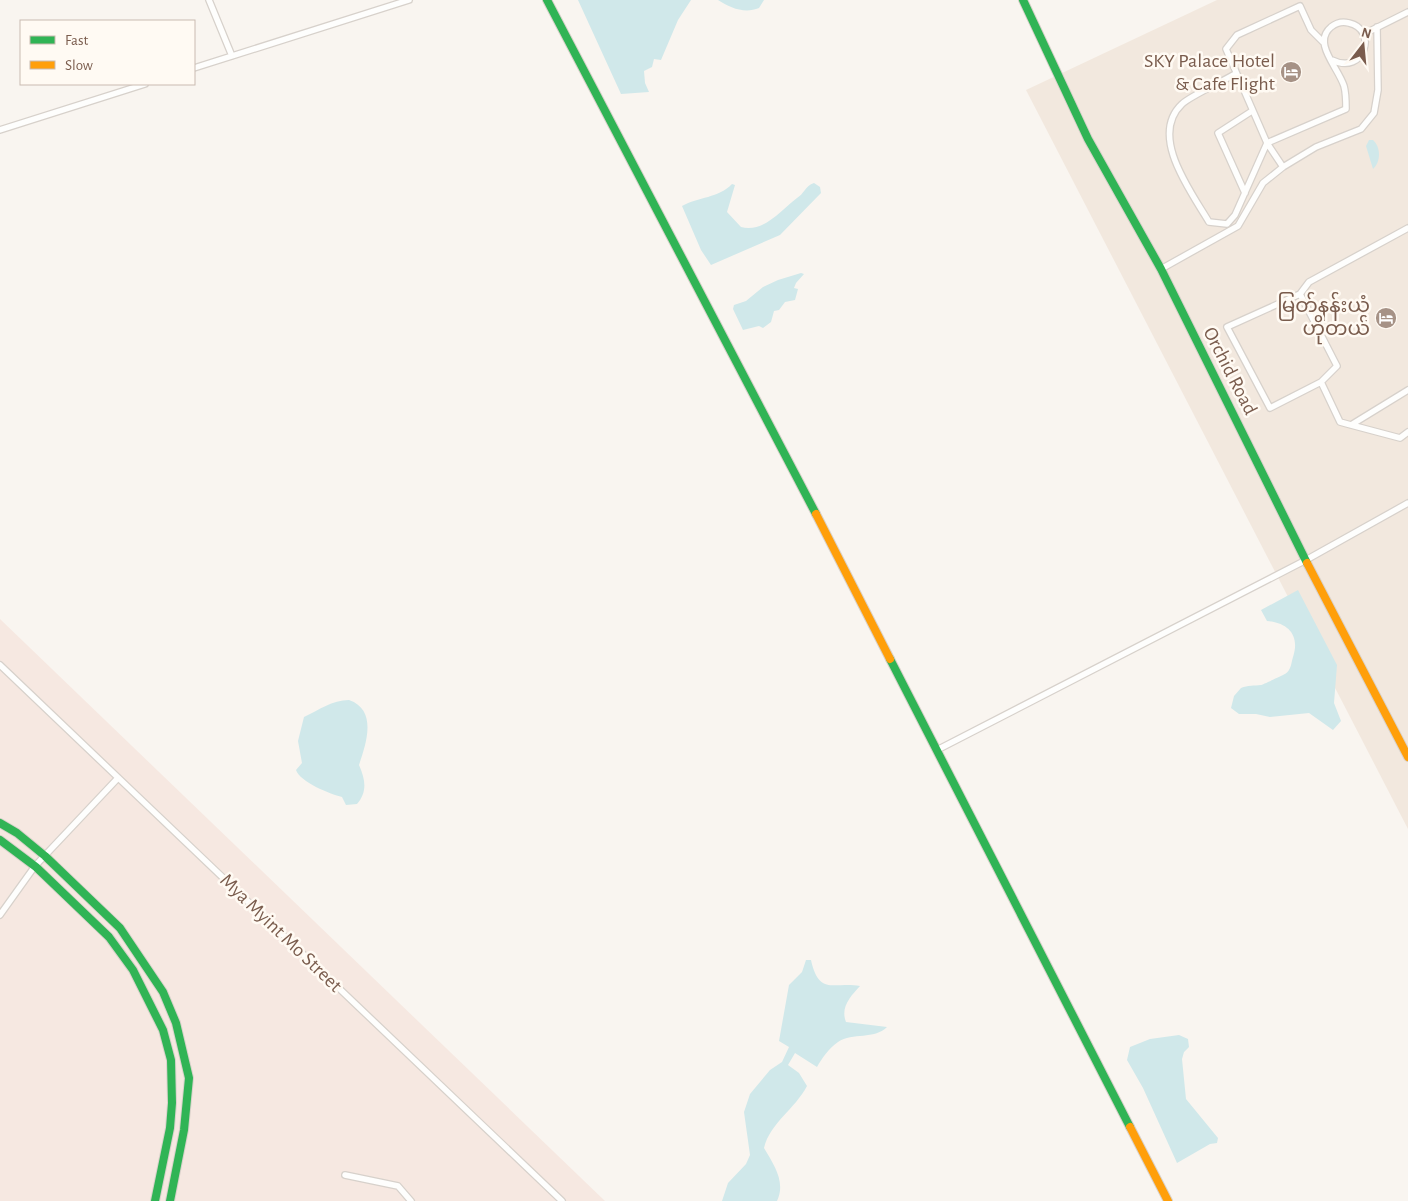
<svg xmlns="http://www.w3.org/2000/svg" width="1408" height="1201" font-family="'Alegreya Sans','Noto Sans Myanmar',sans-serif">
  <style>
    .residential { fill: #f2e8de }
    .commercial { fill: #f6e8e1 }
    .water { fill: #d0e8ea }
    .lines { fill: none; stroke-linecap: round; stroke-linejoin: round }
    .street-casing { stroke: #d7d1cb; stroke-width: 8 }
    .fast-casing { stroke: #d9d2cb; stroke-width: 10 }
    .slow-casing { stroke: #d9d2cb; stroke-width: 10 }
    .street { stroke: #fefefd; stroke-width: 5.5 }
    .fast { stroke: #30b455; stroke-width: 8 }
    .slow { stroke: #ff9f0a; stroke-width: 8 }
    .labels { text-anchor: middle; dominant-baseline: central; stroke-width: 5; stroke-linejoin: round; paint-order: stroke }
    .poi-label { font-size: 20px; fill: #7a5c4d; stroke: #fffaf3; text-anchor: end }
    .street-label { font-size: 20px; fill: #7a5c4d; stroke: #fffaf3 }
  </style>
  <rect width="100%" height="100%" fill="#f9f5f0"/>
  <!-- residential -->
  <path class="residential" d="M 1217,0 L 1408,0 L 1408,829 L 1026,90 Z"/>
  <!-- commercial -->
  <path class="commercial" d="M 0,619 L 605,1201 L 0,1201 Z"/>
  <!-- water -->
  <path class="water" d="M 578,0 L 691,0 L 678,20 L 661,60 L 654,59 L 652,67 L 644,71 L 645,83 L 649,92 L 621,94 Z
    M 718,0 L 764,0 L 759,8 C 745,14 730,8 718,0 Z
    M 1369,140 L 1373,140 C 1381,147 1381,162 1373,169 L 1366,146 Z
    M 814,183 L 820,187 L 821,193 L 780,235 L 711,265 L 701,250 L 682,206 C 698,197 719,198 732,184 L 735,185 L 727,212 L 741,227 C 764,233 781,210 797,198 C 804,194 805,186 814,183 Z
    M 801,273 L 804,274 L 796,283 L 794,288 L 798,289 L 795,300 L 785,302 L 779,310 L 774,311 L 771,322 L 763,328 L 759,326 L 743,330 L 733,309 L 734,305 L 746,301 L 763,287 L 778,280 Z
    M 1298,590 L 1337,665 L 1334,703 L 1341,721 L 1333,730 L 1309,713 L 1270,717 L 1256,714 L 1239,714 L 1231,708 L 1234,696 L 1241,688 C 1248,685 1254,686 1261,685 C 1262,685 1283,675 1285,674 C 1291,670 1291,664 1293,657 C 1300,636 1289,623 1267,621 L 1261,610 Z
    M 349,700 C 378,710 366,744 359,765 C 365,779 368,791 357,804 L 346,805 L 342,797 C 330,794 300,782 296,770 L 302,763 L 298,741 L 304,717 C 319,710 332,700 349,700 Z
    M 806,960 L 811,960 C 819,997 835,981 860,986 C 851,996 840,1007 846,1022 L 887,1027 C 874,1040 853,1032 838,1042 C 829,1048 822,1058 817,1067 L 795,1053 L 788,1065 L 799,1073 L 807,1086 C 795,1109 770,1123 764,1148 C 774,1165 786,1182 777,1201 L 722,1201 L 728,1183 L 746,1164 L 750,1155 L 744,1112 L 750,1094 L 770,1070 L 782,1062 L 789,1047 L 779,1041 L 789,985 L 802,972 Z
    M 1179,1035 L 1188,1039 L 1189,1047 L 1184,1052 L 1182,1059 L 1186,1099 L 1218,1138 L 1217,1143 L 1210,1144 L 1177,1163 L 1143,1088 L 1127,1060 L 1130,1047 L 1150,1039 Z"/>
  <g class="lines">
    <!-- street casing -->
    <g class="street-casing">
      <path id="street" d="M 209,0 L 232,56
        M 1364,34 L 1408,12
        M 1323,42 L 1311,30 L 1300,6 L 1237,35 L 1226,49 L 1267,143 L 1346,109 C 1346,102 1346,93 1344,86 C 1338,67 1312,43 1331,27 C 1336,23 1342,21 1349,23 C 1378,29 1365,76 1332,60
        M 194,68 L 409,0
        M 1235,74 C 1222,82 1192,95 1182,104 C 1148,136 1192,193 1209,222 L 1227,224 L 1235,215 L 1267,143
        M 0,130 L 145,84
        M 1283,167 L 1316,147 L 1361,129 L 1374,113 L 1378,90 L 1377,27
        M 1245,193 L 1218,133 L 1252,111
        M 1408,228 L 1309,282 L 1300,294 L 1227,327 L 1270,408 L 1321,382 L 1340,422 L 1351,425 L 1408,390
        M 1161,269 L 1238,226 L 1263,183 L 1283,167 L 1267,143
        M 1300,294 L 1337,366 L 1321,382
        M 1351,425 L 1400,438 L 1408,432
        M 0,665 L 562,1201
        M 937,750 L 1306,560 L 1408,503
        M 0,915 L 35,866 L 118,778
        M 345,1175 L 398,1186 L 411,1201"/>
    </g>
    <!-- fast casing -->
    <g class="fast-casing">
      <path id="fast" d="M 547,0 L 816,514
        M 1023,0 L 1088,139 L 1161,269 L 1307,563
        M 890,659 L 1130,1127
        M 0,823 L 17,833 L 45,856 L 120,928 L 163,992 L 176,1023 L 189,1078 L 184,1130 L 170,1201
        M 0,840 L 36,867 L 109,937 L 133,970 L 163,1030 L 171,1060 L 172,1103 L 170,1128 L 155,1201"/>
    </g>
    <!-- slow casing -->
    <g class="slow-casing">
      <path id="slow" d="M 816,514 L 890,659
        M 1307,563 L 1408,757
        M 1130,1127 L 1168,1201"/>
    </g>
    <!-- street -->
    <use href="#street" class="street"/>
    <!-- fast -->
    <use href="#fast" class="fast"/>
    <!-- slow -->
    <use href="#slow" class="slow"/>
  </g>
  <!-- icons -->
  <defs>
    <g id="hotel-disc" transform="scale(1.125)"><circle r="9.5" fill="#a69286" stroke="#fffaf3"/><path d="M-6-4.5h1.5V1H6V5H4.5V3h-9V5H-6ZM-4 0a1.8 1.8 0 1 1 3.6 0ZM.5 0V-2.5h3Q6-2.5 6 0Z" fill="#fff"/></g>
  </defs>
  <g fill-rule="evenodd">
    <use href="#hotel-disc" x="1291" y="72"/>
    <use href="#hotel-disc" x="1386" y="318"/>
  </g>
  <g class="labels">
    <!-- poi labels -->
    <g class="poi-label">
      <text x="1275" y="61">SKY Palace Hotel<tspan x="1275" dy="23">&amp; Cafe Flight</tspan></text>
      <text x="1370" y="306">မြတ်နန်းယုံ<tspan x="1370" dy="23">ဟိုတယ်</tspan></text>
    </g>
    <!-- street labels -->
    <g class="street-label">
      <text transform="translate(1230 371) rotate(63)">Orchid Road</text>
      <text transform="translate(281 933) rotate(44)">Mya Myint Mo Street</text>
    </g>
  </g>
  <!-- legend -->
  <rect x="20" y="20" width="175" height="65" fill="#fffaf3" stroke="#cabbb1"/>
  <rect x="30" y="36" width="25" height="8" fill="#30b455" stroke="#cabbb1"/>
  <text x="65" y="45" font-size="15" fill="#7a5c4d">Fast</text>
  <rect x="30" y="61" width="25" height="8" fill="#ff9f0a" stroke="#cabbb1"/>
  <text x="65" y="70" font-size="15" fill="#7a5c4d">Slow</text>
  <!-- north arrow -->
  <g transform="translate(1363 45) rotate(16)" stroke="#fffaf3" stroke-width="4" paint-order="stroke">
  <path d="M0-4L9 19L0 12L-9 19Z" fill="#7a5c4d"/>
  <text y="-8" font-size="14" font-weight="bold" text-anchor="middle" fill="#7a5c4d">N</text>
  </g>
</svg>
